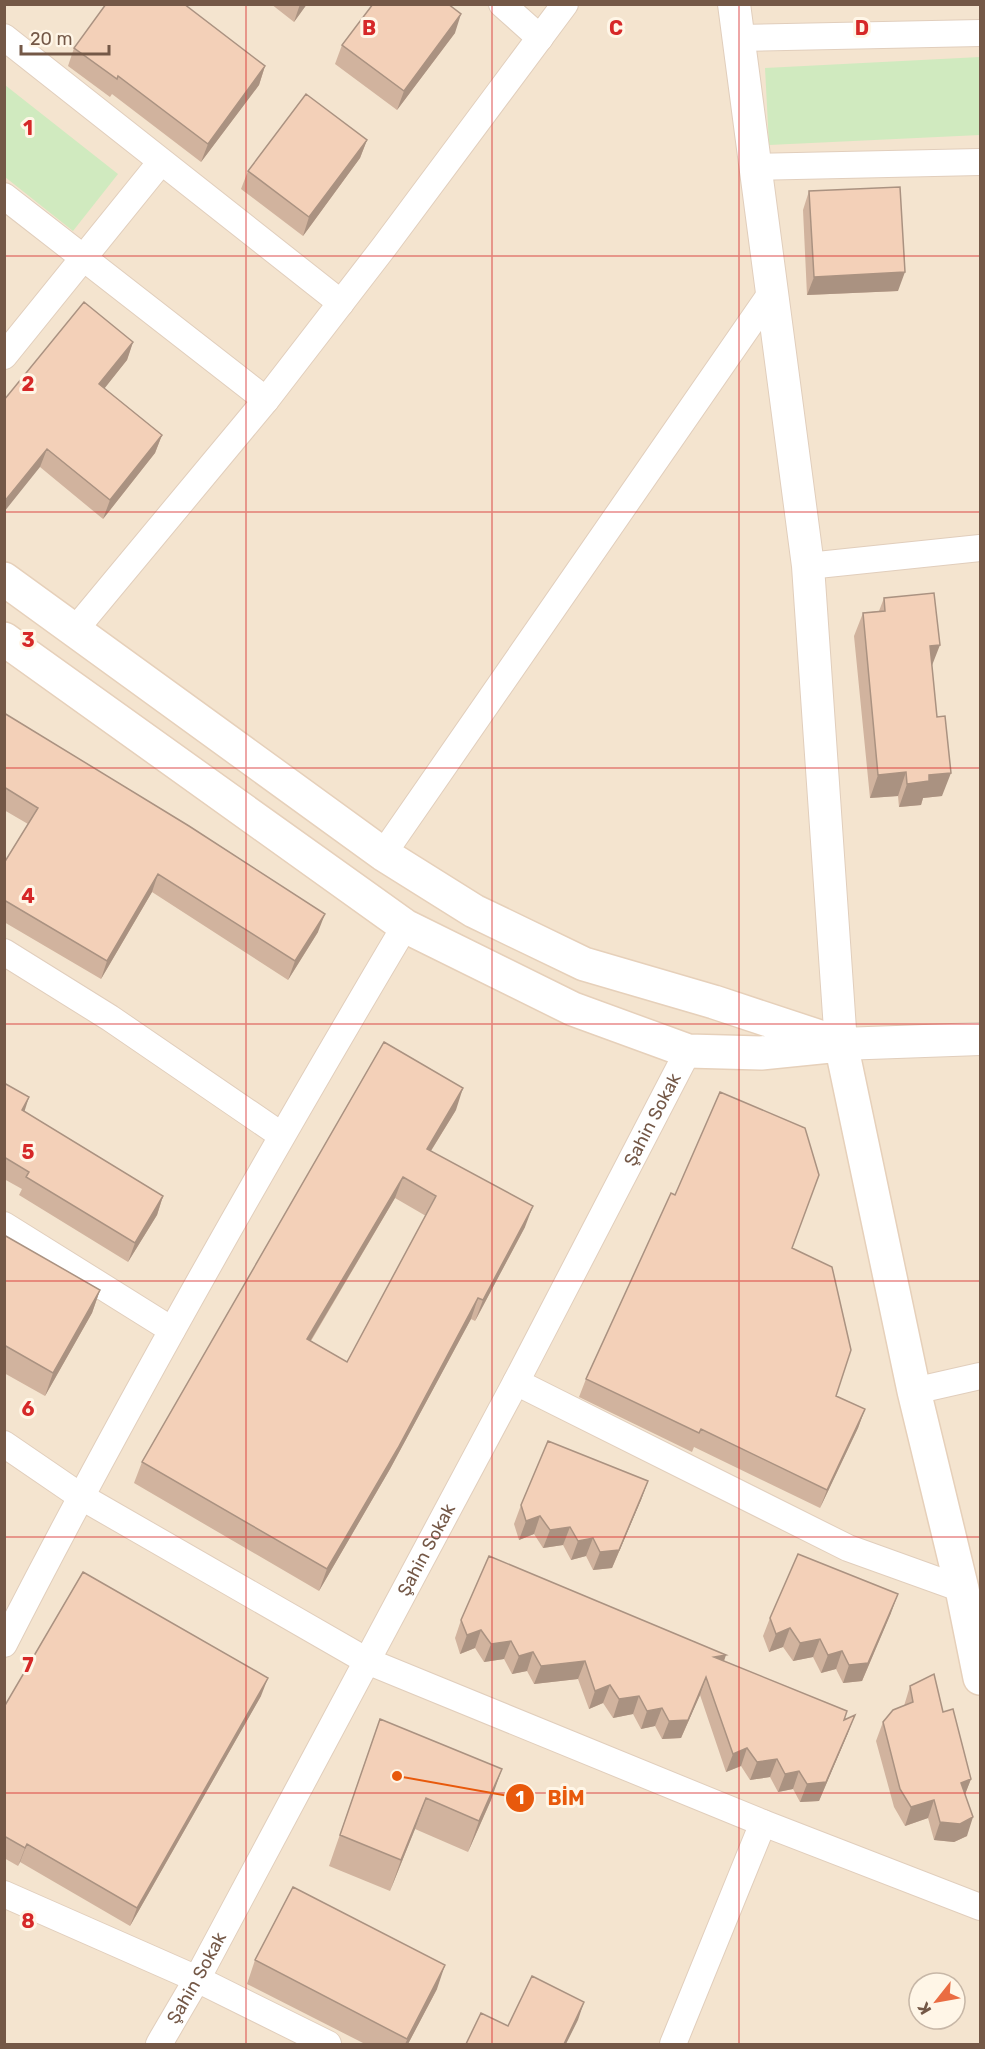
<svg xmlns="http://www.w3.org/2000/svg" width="985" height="2049" font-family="Rubik,sans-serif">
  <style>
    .residential { fill: #f4e4cf; fill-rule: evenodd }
    .green { fill: #d0eabf }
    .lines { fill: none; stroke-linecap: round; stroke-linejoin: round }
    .minor-casing { stroke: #e1cebc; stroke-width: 28 }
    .tertiary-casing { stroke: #e1cebc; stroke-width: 34 }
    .secondary-casing { stroke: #e6d0ba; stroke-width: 36 }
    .minor { stroke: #fff; stroke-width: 26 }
    .tertiary { stroke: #fff; stroke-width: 32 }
    .secondary { stroke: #fff; stroke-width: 33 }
    .wall { fill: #d1b39e; fill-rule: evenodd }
    .shaded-wall { fill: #aa9281 }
    .building { fill: #f3d0b8; stroke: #aa9281; stroke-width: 1.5; fill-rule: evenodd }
    .grid { fill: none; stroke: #d62828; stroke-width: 1.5; stroke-opacity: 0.55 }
    .labels { text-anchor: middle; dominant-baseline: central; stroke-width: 6; stroke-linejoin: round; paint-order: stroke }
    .street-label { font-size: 18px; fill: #745847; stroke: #fff6e7 }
    .grid-label { font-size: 20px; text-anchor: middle; font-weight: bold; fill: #d62828; stroke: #fff6e7; stroke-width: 6; stroke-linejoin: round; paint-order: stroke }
    .leader { fill: none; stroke: #e8590c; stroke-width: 2 }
    .callout-dot { fill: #e8590c; stroke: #fff6e7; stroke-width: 2 }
    .mark-label { font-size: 18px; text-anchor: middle; font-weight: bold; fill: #fff }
    .callout-label { font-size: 20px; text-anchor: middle; font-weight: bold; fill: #e8590c; stroke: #fff6e7; stroke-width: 6; stroke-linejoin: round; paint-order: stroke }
  </style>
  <rect width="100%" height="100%" fill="#fdf2e1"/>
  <!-- residential -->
  <path class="residential" d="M 5,5 L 980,5 L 980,2044 L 5,2044 ZM 919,1983 L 955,1983 L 955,2019 L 919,2019 Z"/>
  <!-- green -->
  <path class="green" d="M 980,57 L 980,135 L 769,145 L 765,68 Z
    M 5,85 L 118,174 L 73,231 L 5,177 Z"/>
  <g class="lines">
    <!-- minor casing -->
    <g class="minor-casing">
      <g id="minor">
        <path d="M 502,4 L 540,38"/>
        <path d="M 4,37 L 341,303"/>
        <path d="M 739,38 L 980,33"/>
        <path d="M 756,167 L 980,162"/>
        <path d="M 4,196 L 266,400"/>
        <path d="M 4,356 L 160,163"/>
        <path d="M 808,566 L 980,548"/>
        <path d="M 74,631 L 266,400 L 384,247 L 565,4"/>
        <path d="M 383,854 L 772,292"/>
        <path d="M 4,952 L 110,1018 L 281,1135"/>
        <path d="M 4,1225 L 172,1330"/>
        <path d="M 516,1382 L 848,1548 L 962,1589"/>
        <path d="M 914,1391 L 980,1376"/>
        <path d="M 4,1444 L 80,1496 L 367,1661 L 763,1823 L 980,1907"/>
        <path d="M 4,1644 C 129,1400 265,1162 405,926"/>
        <path d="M 4,1894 L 197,1979 L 328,2044"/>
        <path id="s1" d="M 159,2044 L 197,1979 L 516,1382 L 688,1051"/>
        <path d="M 673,2044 L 763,1823"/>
      </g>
    </g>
    <!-- tertiary casing -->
    <g class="tertiary-casing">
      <path id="tertiary" d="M 734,4 L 808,566 L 841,1044 L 980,1039"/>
    </g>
    <!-- secondary casing -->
    <g class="secondary-casing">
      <path id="secondary" d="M 4,579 L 383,854 L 474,911 L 584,964 L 714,1002 L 841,1044
        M 4,639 L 405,926 L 573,1009 L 688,1051 L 761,1053 L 830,1046
        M 841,1044 L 914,1391 L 962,1589 L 980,1678"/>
    </g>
    <!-- minor -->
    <use href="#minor" class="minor"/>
    <!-- tertiary -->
    <use href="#tertiary" class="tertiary"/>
    <!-- secondary -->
    <use href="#secondary" class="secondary"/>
  </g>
  <!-- wall -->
  <path class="wall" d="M 271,4 L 307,4 L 294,22 Z
    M 455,33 L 397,110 L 335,64 L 342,45 Z
    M 74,48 L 265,66 L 259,85 L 201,162 L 112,94 L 110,97 L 68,66 Z
    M 367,140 L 360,158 L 303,236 L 241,189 L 248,171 Z
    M 809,191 L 898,291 L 807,295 L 803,210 Z
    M 133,342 L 127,360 L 104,388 L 162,435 L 155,453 L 103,519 L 40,467 L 4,400 Z
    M 884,598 L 932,666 L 942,796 L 923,798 L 921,805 L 899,807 L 898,796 L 870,798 L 854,636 L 863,613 L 879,611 Z
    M 4,713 L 318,932 L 288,980 L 152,892 L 101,979 L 4,922 L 4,863 L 28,824 L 4,810 Z
    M 4,1083 L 24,1112 L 163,1196 L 157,1215 L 128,1262 L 19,1195 L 22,1189 L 4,1179 Z
    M 456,1110 L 431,1151 L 525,1227 L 475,1321 L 471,1319 L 390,1469 L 319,1591 L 134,1483 L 142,1462 ZM 395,1198 L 426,1216 L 347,1362 L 311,1341 Z
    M 4,1235 L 100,1290 L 92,1313 L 45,1396 L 4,1373 Z
    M 792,1248 L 836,1396 L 865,1409 L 858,1428 L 820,1508 L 694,1447 L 692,1452 L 579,1397 L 586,1379 Z
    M 648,1481 L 641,1500 L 612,1568 L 593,1570 L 586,1556 L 571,1560 L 563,1545 L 543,1548 L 534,1534 L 519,1540 L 514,1524 L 521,1505 Z
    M 891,1613 L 862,1681 L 843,1683 L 836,1669 L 821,1673 L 813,1657 L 793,1661 L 783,1647 L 769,1652 L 763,1636 L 770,1618 Z
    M 461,1620 L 724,1661 L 844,1720 L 848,1733 L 819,1801 L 800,1802 L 793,1789 L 778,1792 L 770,1777 L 750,1780 L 741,1766 L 726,1772 L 700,1695 L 681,1738 L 662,1739 L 655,1726 L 641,1729 L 633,1714 L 613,1718 L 603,1703 L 589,1709 L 578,1679 L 534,1684 L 527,1671 L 512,1674 L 504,1659 L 484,1662 L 475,1648 L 460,1654 L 455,1638 Z
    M 910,1686 L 943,1712 L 971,1779 L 965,1794 L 967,1836 L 954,1842 L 934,1840 L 928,1818 L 905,1826 L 894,1807 L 876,1741 L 883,1722 L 904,1706 Z
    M 261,1696 L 130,1926 L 20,1862 L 18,1866 L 4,1858 L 4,1707 Z
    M 380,1719 L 491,1800 L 468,1852 L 415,1829 L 390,1891 L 329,1866 Z
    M 255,1960 L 437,1989 L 408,2044 L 365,2044 L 247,1984 Z"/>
  <!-- shaded-wall -->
  <path class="shaded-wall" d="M 300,4 L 307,4 L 294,22 Z
    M 461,14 L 455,33 L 397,110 L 404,91 Z
    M 265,66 L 259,85 L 201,162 L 208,144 Z
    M 367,140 L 360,158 L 303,236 L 309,217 Z
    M 905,272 L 898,291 L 807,295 L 814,277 Z
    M 133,342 L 127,360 L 93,403 L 99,384 Z
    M 162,435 L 155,453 L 103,519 L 110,500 Z
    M 47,449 L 40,467 L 4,512 L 4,502 Z
    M 940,645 L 931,668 L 930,646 Z
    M 906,772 L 898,796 L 870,798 L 878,775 Z
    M 951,773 L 942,796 L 923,798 L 921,805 L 899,807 L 907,784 L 929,775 Z
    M 158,874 L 152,892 L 101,979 L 107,961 Z
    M 325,914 L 318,932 L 288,980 L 295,961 Z
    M 463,1088 L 456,1110 L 419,1170 L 427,1149 Z
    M 29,1097 L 23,1116 L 22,1110 Z
    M 403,1177 L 395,1198 L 299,1360 L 307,1339 Z
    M 163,1196 L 157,1215 L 128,1262 L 135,1243 Z
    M 533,1206 L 525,1227 L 475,1321 L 483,1300 Z
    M 100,1290 L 92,1313 L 45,1396 L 53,1373 Z
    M 478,1298 L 471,1319 L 390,1469 L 319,1591 L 327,1569 Z
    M 865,1409 L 858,1428 L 820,1508 L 827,1490 Z
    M 648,1481 L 641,1500 L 612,1568 L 593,1570 L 600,1552 Z
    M 540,1516 L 534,1534 L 519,1540 L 526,1521 Z
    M 570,1527 L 563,1545 L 543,1548 L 550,1530 Z
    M 593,1538 L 586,1556 L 571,1560 L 578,1541 Z
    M 898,1594 L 891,1613 L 862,1681 L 843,1683 L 849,1665 Z
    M 790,1628 L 783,1647 L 769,1652 L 776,1634 Z
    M 481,1630 L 475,1648 L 460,1654 L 467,1635 Z
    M 820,1639 L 813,1657 L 793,1661 L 800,1643 Z
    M 511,1641 L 504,1659 L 484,1662 L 491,1644 Z
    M 842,1651 L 836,1669 L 821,1673 L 828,1655 Z
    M 533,1652 L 527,1671 L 512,1674 L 519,1656 Z
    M 726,1655 L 720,1673 L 714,1657 Z
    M 585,1661 L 578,1679 L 534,1684 L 541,1666 Z
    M 706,1677 L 700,1695 L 681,1738 L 662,1739 L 669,1721 Z
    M 268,1678 L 261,1696 L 130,1926 L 137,1908 Z
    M 610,1685 L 603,1703 L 589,1709 L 595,1691 Z
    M 639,1696 L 633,1714 L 613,1718 L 619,1699 Z
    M 662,1708 L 655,1726 L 641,1729 L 647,1711 Z
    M 855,1715 L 848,1733 L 819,1801 L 800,1802 L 807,1784 Z
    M 747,1748 L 741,1766 L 726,1772 L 733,1754 Z
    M 777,1759 L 770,1777 L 750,1780 L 757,1762 Z
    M 502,1769 L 491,1800 L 468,1852 L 479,1821 Z
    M 799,1771 L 793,1789 L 778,1792 L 785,1774 Z
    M 971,1779 L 964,1797 L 961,1783 Z
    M 426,1798 L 415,1829 L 390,1891 L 401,1860 Z
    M 934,1800 L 928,1818 L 905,1826 L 911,1807 Z
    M 973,1817 L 967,1836 L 954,1842 L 934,1840 L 940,1822 Z
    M 27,1844 L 20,1862 L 18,1866 L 25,1848 Z
    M 445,1965 L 437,1989 L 408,2044 L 405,2044 Z
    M 584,2002 L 578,2020 L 566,2044 L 564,2044 Z"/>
  <!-- building -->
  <path class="building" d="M 106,4 L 184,4 L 265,66 L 208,144 L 118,76 L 117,79 L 74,48 Z
    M 373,4 L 448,4 L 461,14 L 404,91 L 342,45 Z
    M 306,94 L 367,140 L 309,217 L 248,171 Z
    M 900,187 L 905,272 L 814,277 L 809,191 Z
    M 84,302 L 133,342 L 99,384 L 162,435 L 110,500 L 47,449 L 4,502 L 4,400 Z
    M 934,593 L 940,645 L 930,646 L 937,717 L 945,716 L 951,773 L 929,775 L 929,781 L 907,784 L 906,772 L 878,775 L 863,613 L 885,611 L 884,598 Z
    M 4,713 L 189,826 L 325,914 L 295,961 L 158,874 L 107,961 L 4,900 L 4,863 L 38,808 L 4,787 Z
    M 384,1042 L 463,1088 L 427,1149 L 533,1206 L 483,1300 L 478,1298 L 398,1448 L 327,1569 L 142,1462 ZM 403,1177 L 436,1196 L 347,1362 L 307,1339 Z
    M 4,1083 L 29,1097 L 22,1110 L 163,1196 L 135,1243 L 26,1177 L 29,1172 L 4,1157 Z
    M 720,1092 L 805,1128 L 819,1175 L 792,1248 L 832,1267 L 851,1350 L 836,1396 L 865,1409 L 827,1490 L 701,1429 L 699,1433 L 586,1379 L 671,1193 L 675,1195 Z
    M 4,1235 L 100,1290 L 53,1373 L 4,1345 Z
    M 548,1441 L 648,1481 L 619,1550 L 600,1552 L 593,1538 L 578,1541 L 570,1527 L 550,1530 L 540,1516 L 526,1521 L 521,1505 Z
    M 798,1554 L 898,1594 L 868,1663 L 849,1665 L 842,1651 L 828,1655 L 820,1639 L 800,1643 L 790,1628 L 776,1634 L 770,1618 Z
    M 489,1556 L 726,1655 L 714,1657 L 847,1711 L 844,1720 L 855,1715 L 826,1782 L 807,1784 L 799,1771 L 785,1774 L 777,1759 L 757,1762 L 747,1748 L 733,1754 L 706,1677 L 688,1720 L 669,1721 L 662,1708 L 647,1711 L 639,1696 L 619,1699 L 610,1685 L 595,1691 L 585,1661 L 541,1666 L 533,1652 L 519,1656 L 511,1641 L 491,1644 L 481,1630 L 467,1635 L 461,1620 Z
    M 83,1572 L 268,1678 L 137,1908 L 27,1844 L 25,1848 L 4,1836 L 4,1707 Z
    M 934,1674 L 943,1712 L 953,1709 L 971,1779 L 961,1783 L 973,1817 L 960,1824 L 940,1822 L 934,1800 L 911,1807 L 900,1789 L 883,1722 L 893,1710 L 913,1702 L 910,1686 Z
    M 380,1719 L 502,1769 L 479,1821 L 426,1798 L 401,1860 L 340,1835 Z
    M 293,1887 L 445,1965 L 407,2039 L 255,1960 Z
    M 532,1976 L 584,2002 L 564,2044 L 466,2044 L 481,2013 L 508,2026 Z"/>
  <!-- grid -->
  <path class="grid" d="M 246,4 L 246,2044M 492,4 L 492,2044M 739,4 L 739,2044M 4,256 L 980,256M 4,512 L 980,512M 4,768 L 980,768M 4,1024 L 980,1024M 4,1281 L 980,1281M 4,1537 L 980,1537M 4,1793 L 980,1793"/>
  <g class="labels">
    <!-- street labels -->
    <g class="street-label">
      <text stroke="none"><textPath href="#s1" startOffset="1048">Şahin Sokak</textPath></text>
      <text stroke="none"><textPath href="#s1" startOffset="562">Şahin Sokak</textPath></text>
      <text stroke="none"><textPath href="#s1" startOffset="76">Şahin Sokak</textPath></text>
    </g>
  </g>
  <g class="grid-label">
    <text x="369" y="35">B</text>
    <text x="616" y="35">C</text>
    <text x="862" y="35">D</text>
    <text x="28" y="135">1</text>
    <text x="28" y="391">2</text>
    <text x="28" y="647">3</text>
    <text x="28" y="903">4</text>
    <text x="28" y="1159">5</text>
    <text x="28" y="1416">6</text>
    <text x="28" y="1672">7</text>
    <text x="28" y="1928">8</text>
  </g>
  <!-- callouts -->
  <path class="leader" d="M397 1776L520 1798"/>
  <g class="callout-dot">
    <circle cx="397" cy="1776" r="6"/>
    <circle cx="520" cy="1798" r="15"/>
  </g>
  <g class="mark-label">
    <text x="520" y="1804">1</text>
  </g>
  <g class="callout-label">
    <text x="566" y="1805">BİM</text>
  </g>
  <!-- border -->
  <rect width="985" height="2049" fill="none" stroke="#745847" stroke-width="12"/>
  <!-- north arrow -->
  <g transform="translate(937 2001) rotate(239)"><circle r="28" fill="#fff6e7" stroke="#c7b7a7" stroke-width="1.5"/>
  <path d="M0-4.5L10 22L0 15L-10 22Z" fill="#ea6c42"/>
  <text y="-9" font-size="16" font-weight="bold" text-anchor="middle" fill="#745847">K</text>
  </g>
  <!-- scale -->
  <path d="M21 45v9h88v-9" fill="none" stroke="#745847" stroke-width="3"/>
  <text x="30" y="45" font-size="18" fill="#745847" stroke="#fff6e7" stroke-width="4.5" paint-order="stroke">20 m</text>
</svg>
